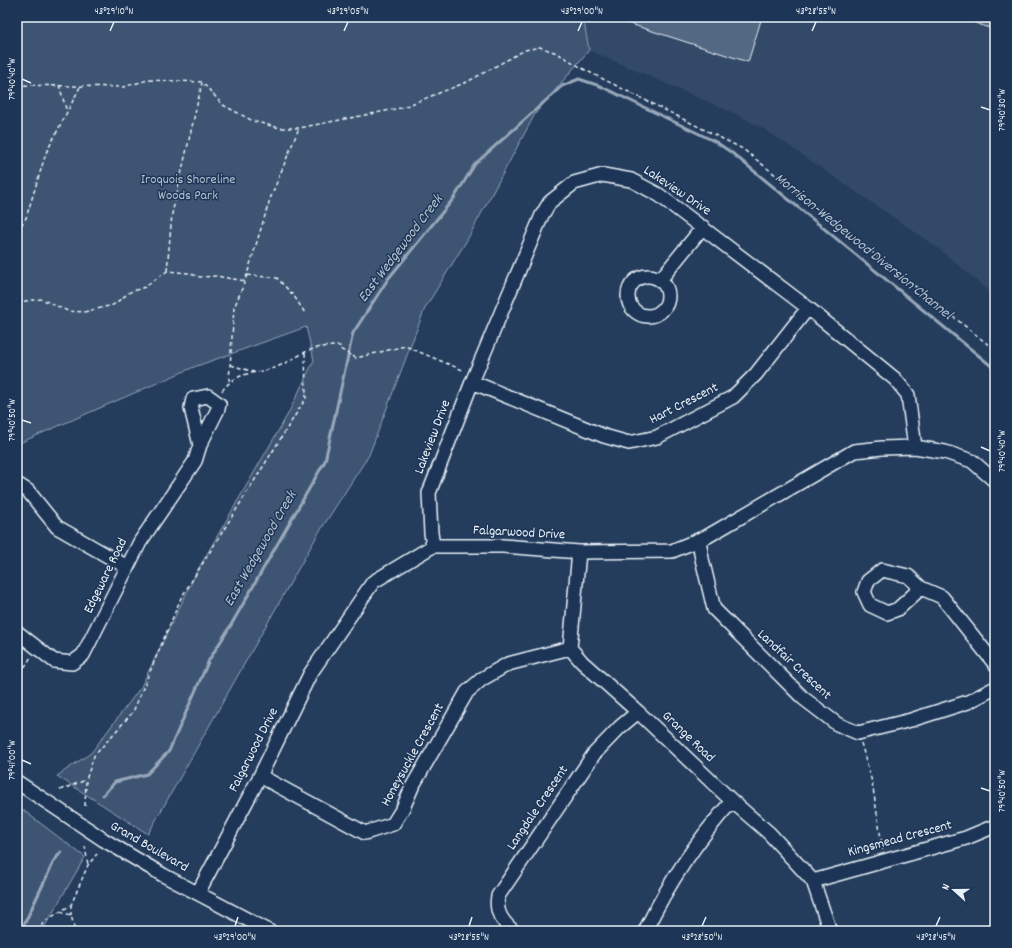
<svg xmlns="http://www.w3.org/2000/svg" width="1012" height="948" font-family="Dekko,sans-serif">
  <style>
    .built { fill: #334a68 }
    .green { fill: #3e5472; stroke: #93a2b5 }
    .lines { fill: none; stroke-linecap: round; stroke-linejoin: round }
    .stream { stroke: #99a8ba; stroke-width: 3 }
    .building { fill: #536782; stroke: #e8f1f8 }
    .minor-casing { stroke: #e8f1f8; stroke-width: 16 }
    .path { stroke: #e8f1f8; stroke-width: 1.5; stroke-dasharray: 4 3; stroke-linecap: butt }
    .minor { stroke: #1d3557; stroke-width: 13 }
    .ticks { fill: none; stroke: #e8f1f8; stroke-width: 1.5 }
    .labels { text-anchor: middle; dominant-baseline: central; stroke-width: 3; stroke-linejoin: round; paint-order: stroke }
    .park-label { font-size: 14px; fill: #b5c2d0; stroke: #1d3557 }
    .street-label { font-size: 14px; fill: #e8f1f8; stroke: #1d3557 }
    .water-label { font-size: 15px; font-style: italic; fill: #b4c1ce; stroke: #1d3557 }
    .neatline { fill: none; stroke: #e8f1f8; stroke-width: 1.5 }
    .ticks-label { font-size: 10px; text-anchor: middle; fill: #e8f1f8 }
  </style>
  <rect width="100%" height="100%" fill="#253d5d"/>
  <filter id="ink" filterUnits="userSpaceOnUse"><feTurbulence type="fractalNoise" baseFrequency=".025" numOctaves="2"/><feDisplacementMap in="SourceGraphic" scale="8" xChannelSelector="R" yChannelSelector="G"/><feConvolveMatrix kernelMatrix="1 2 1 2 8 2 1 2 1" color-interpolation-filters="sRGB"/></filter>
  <g filter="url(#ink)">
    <!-- built -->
    <path class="built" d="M 583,17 L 995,17 L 995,68 L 991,82 L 995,83 L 995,296 L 938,248 L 766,130 L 738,115 L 589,50 Z"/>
    <!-- green -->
    <path class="green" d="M 17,17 L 583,17 L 589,50 L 535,114 L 467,240 L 425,308 L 369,455 L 318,534 L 148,834 L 57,776 L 91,753 L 141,687 L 197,571 L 288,414 L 314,360 L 306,327 L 194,367 L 17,444 Z
      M 19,807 L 85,857 L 42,931 L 17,931 L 17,811 Z"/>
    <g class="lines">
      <!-- stream -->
      <path class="stream" d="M 103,795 L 115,782 L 147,774 L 169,751 L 209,660 L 231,625 L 325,461 L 353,333 L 388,279 L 454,198 L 475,164 L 562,86 L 579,79 L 600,86 L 716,142 L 732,153 L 995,369
        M 21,931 L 54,861 L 61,852"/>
    </g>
    <!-- building -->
    <path class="building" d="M 615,17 L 762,17 L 748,62 L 615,19 Z
      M 960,17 L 992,17 L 989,28 Z"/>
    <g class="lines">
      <!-- minor casing -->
      <g class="minor-casing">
        <path id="minor" d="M628 296a20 20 0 1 1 40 0a20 20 0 1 1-40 0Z
          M 660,280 L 703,227
          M 472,382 L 604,436 L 629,443 L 657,437 L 733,397 L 756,374 L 808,308
          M 17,484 L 28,491 L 57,527 L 127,567
          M 699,540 L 702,559 L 714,609 L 803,698 L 837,724 L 858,733 L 911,720 L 968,702 L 995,688
          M 433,546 L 431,533 L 429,493 L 472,382 L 542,215 L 550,202 L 574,183 L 603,175 L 631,180 L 659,195 L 808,308 L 895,379 L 908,395 L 915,447
          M 579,552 L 570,648 L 582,662 L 638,712 L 732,801 L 769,833 L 813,881 L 830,931
          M 921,588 L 898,609 L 887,613 L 870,605 L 864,592 L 868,581 L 882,570 L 908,576 L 921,588 L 942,597 L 995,664
          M 17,632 L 54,661 L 72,663 L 83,655 L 140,542 L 195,461 L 200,445 L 218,409 L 219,404 L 208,396 L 193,399 L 191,408 L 200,445
          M 260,776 L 365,833 L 393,824 L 403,808 L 412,787 L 467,692 L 482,679 L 508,664 L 570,648
          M 17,782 L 104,840 L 163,875 L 269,931
          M 813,881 L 966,838 L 995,826
          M 198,893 L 260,776 L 310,674 L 373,582 L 433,546 L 503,546 L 579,552 L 672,551 L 708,536 L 854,451 L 882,448 L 915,447 L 945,452 L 972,461 L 995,481
          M 513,931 C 502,921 495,912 498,896 L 594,754 L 620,727 L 638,712
          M 645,931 C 668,884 697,840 732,801"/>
      </g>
      <!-- path -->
      <path class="path" d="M 17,85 L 123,87 L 148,80 L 202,82 L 223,105 L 253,121 L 280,128 L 299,128 L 401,108 L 467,82 L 525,50 L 540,47 L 557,53 L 587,71 L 743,149 L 995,350
        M 59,85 L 67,112
        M 17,231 L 26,218 L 46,153 L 81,85
        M 167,271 L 172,214 L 202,83
        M 247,275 L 277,278 L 294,296 L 305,313
        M 17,302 L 41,299 L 68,311 L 84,312 L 113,305 L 130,292 L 145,287 L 167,271 L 188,273 L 200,277 L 216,276 L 245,281
        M 231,365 L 254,372
        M 229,381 L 234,308 L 245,281 L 270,199 L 299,128
        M 222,391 C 238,369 258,375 279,366 C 307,353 306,346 340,346 L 340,349 L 356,358 L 405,346 L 465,371
        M 17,679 L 31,657
        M 861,743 L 872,782 L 883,851
        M 60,790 L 86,780
        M 85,806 L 86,780 L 94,756 L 133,712 L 181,598 L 306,398 L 305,350
        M 85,846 L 88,865
        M 71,905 L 71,915
        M 60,912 L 71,915 L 75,931
        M 37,931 L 45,921 L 71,905 L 88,865 L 97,854"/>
      <!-- minor -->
      <use href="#minor" class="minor"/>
    </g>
  </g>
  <!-- ticks -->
  <path class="ticks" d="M 110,31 L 114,22M 344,31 L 348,22M 578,31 L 582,22M 812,31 L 816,22M 22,79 L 31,83M 981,107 L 990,110M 22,420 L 31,423M 981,447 L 990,451M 22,760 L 31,764M 981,788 L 990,791M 235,926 L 238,917M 469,926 L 472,917M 702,926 L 706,917M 936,926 L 940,917"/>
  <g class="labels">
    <!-- park labels -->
    <g class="park-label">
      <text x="188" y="180">Iroquois Shoreline<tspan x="188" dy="16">Woods Park</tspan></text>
    </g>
    <!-- street labels -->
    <g class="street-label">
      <text transform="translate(677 191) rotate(34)">Lakeview Drive</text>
      <text transform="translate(684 404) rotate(-27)">Hart Crescent</text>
      <text transform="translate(433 437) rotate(-69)">Lakeview Drive</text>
      <text transform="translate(519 533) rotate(3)">Falgarwood Drive</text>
      <text transform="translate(106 576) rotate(-64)">Edgeware Road</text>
      <text transform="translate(794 665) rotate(43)">Landfair Crescent</text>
      <text transform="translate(688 737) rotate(44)">Grange Road</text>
      <text transform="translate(254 750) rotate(-63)">Falgarwood Drive</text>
      <text transform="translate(413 755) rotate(-61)">Honeysuckle Crescent</text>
      <text transform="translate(538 808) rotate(-56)">Langdale Crescent</text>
      <text transform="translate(900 839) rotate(-15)">Kingsmead Crescent</text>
      <text transform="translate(149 847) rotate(30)">Grand Boulevard</text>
    </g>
    <!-- water labels -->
    <g class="water-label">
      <text transform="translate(863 247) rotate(39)">Morrison-Wedgewood Diversion Channel</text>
      <text transform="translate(401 249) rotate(-53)">East Wedgewood Creek</text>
      <text transform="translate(261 549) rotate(-60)">East Wedgewood Creek</text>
    </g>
  </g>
  <!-- margin -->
  <rect width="1012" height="948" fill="none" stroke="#1d3557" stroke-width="44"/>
  <!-- north arrow -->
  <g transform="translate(954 890) rotate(291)" stroke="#1d3557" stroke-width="3" paint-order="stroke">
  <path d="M0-3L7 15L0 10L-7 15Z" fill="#e8f1f8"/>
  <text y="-6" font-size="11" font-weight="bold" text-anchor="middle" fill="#e8f1f8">N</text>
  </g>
  <rect x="22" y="22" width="968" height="904" class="neatline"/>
  <g class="ticks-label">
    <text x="114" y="14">43°29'10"N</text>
    <text x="348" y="14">43°29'05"N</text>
    <text x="582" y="14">43°29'00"N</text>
    <text x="816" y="14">43°28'55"N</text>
    <text transform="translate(11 79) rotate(-90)" y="4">79°40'40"W</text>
    <text transform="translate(1001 110) rotate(-90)" y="4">79°40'30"W</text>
    <text transform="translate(11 420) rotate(-90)" y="4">79°40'50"W</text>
    <text transform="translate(1001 451) rotate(-90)" y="4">79°40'40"W</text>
    <text transform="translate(11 760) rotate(-90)" y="4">79°41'00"W</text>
    <text transform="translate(1001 791) rotate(-90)" y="4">79°40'50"W</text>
    <text x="235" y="940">43°29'00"N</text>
    <text x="469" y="940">43°28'55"N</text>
    <text x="702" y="940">43°28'50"N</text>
    <text x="936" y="940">43°28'45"N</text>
  </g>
</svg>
